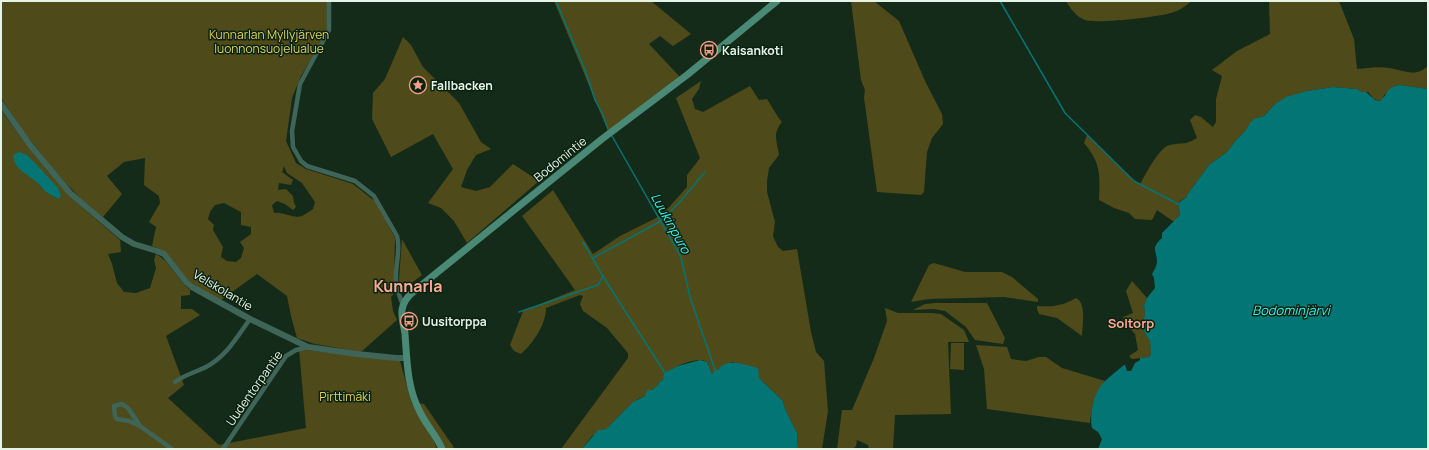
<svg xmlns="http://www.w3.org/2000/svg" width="1429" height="450" font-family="Manrope,sans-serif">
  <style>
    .green { fill: #4f4a19; fill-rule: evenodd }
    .water { fill: #037574 }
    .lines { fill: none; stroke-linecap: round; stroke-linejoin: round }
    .stream { stroke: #037574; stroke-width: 1.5 }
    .minor { stroke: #3f6559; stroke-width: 4.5 }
    .tertiary { stroke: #3f6559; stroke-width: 6 }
    .secondary { stroke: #498975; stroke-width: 7 }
    .labels { text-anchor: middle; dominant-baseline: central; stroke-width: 3; stroke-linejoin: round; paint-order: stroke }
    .park-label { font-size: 12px; fill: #ded25d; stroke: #0c2210 }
    .poi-label { font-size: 12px; font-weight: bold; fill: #e6f4e7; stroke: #0c2210; text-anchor: start }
    .street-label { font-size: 12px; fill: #e6f4e7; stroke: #0c2210 }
    .water-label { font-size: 13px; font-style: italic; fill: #39efee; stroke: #0c2210 }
    .neighbourhood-label { font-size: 13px; font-weight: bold; fill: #faaa95; stroke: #0c2210 }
    .district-label { font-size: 16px; font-weight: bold; fill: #faaa95; stroke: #0c2210 }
  </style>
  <rect width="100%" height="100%" fill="#152b1a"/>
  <!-- green -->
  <path class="green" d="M 1,1 L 328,1 L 327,29 L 324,37 L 301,76 L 292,98 L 286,141 L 296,163 L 306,169 L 353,184 L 376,202 L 395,238 L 394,278 L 396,291 L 391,297 L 393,311 L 397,320 L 361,352 L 315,344 L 297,338 L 291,316 L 287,296 L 257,274 L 221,300 C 211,294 198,289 189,281 C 174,268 173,252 152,246 L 156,227 L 149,222 L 160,203 L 159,196 L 144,185 L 145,158 L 124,162 L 107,176 L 122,194 L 103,217 L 79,197 L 62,179 L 25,134 L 1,98 ZM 284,166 L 287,173 L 302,183 L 315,202 L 313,209 C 310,211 306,214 302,216 C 293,219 283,211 274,213 L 272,205 L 277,201 L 285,204 L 293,210 L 296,207 L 294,203 L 293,196 L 286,189 L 278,190 L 279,183 L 291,185 L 293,180 L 282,172 ZM 224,203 L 241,212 L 241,225 L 251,227 L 251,234 L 240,242 L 244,248 L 241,258 L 236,262 L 227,261 L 221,257 L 223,247 L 213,230 L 214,225 L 208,219 L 210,212 L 215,205 Z
    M 554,1 L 651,1 L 691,34 L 673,46 L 660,36 L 649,44 L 680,77 L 608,131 Z
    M 851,1 L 874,1 L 899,21 L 925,81 L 942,114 L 943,124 L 932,138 L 927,152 L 924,192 L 921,195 L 877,192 L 864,98 L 865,90 L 861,80 Z
    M 1066,1 L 1192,1 C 1185,6 1179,11 1171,13 C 1158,17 1096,24 1085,20 C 1075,16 1071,9 1066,1 Z
    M 1269,1 L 1339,1 L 1354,39 L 1357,69 C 1367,68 1379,66 1389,68 C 1404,70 1415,78 1428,66 L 1428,89 L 1400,85 L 1395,86 L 1384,95 L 1383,99 L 1380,101 L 1374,99 L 1368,92 L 1362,92 L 1357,89 L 1333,87 L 1307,91 L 1274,105 L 1264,116 L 1258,118 L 1248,126 L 1245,131 L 1236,140 L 1227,152 L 1209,165 L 1187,195 L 1186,198 L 1180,201 L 1178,204 L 1180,215 L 1174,222 L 1157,210 L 1152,220 L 1135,219 L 1129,213 L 1114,208 L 1099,200 C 1100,175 1101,163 1084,143 L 1087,135 L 1134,181 L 1140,184 C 1146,174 1159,147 1170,145 C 1182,142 1184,146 1197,138 L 1190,120 L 1195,115 L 1201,117 L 1213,127 L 1216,122 L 1216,99 L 1222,76 L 1212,70 L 1237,51 L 1270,34 Z
    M 403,37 L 411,45 L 423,67 L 459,103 L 481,142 L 491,149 L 476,155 L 467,170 L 461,187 L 476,191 L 490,187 L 513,164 L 539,181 L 467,243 L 454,221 L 441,208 L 428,203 L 453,169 L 433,134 L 391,157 L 372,119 L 373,93 L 385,79 Z
    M 701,81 L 699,89 L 692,99 L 695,109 L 703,112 L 750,86 L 759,100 L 767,99 L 778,117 L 782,122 C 772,134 777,141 779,155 L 769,168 L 767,181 L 767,192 L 775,222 L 773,236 L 778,247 L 783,251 L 797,249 L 811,332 L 816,352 L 824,361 L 828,411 L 822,449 L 794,449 L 798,446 L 797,433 L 785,409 L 783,401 L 759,378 L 733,362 L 724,365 L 712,374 L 707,362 C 705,361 703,360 701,360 C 691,359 665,369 663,380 L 659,382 L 658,385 L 652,390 L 647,392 L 647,394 L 645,396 L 638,399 L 629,406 L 611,424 L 608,428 L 592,436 L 582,449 L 561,449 L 628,358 L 628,353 L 607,328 L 583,311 L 580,304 L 583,296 L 580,295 L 546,308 C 546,325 533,343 521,354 L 514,351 L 510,345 L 523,311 L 575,290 L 522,216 L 553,190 L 593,254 L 620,236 L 662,215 L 687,187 L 687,175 L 700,158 L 676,98 Z
    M 1,110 L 28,147 L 68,195 L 120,240 L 121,252 L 108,254 L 112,264 L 117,283 L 124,292 L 136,293 L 150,288 L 156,268 L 154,260 L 156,254 C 171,262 177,280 190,290 L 190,295 L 181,296 L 181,309 L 192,309 L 200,315 L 166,336 L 184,385 L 168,398 L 219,445 L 306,428 L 299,349 L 400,361 L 412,404 L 434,441 L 437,449 L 1,449 ZM 27,155 L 57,188 L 58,199 C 37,188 35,176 27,155 Z
    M 402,239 L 422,275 L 401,291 L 399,279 Z
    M 934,263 L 965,272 L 1002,272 L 1012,277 L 1038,299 L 1038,302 L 1004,297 L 929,299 L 911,302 L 929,265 Z
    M 1132,281 L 1147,298 L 1144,305 L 1145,315 L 1143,330 L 1151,342 L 1150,345 L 1152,352 L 1149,357 L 1132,359 L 1129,356 L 1138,350 L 1135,334 L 1125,323 L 1123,317 L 1133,313 L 1126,291 Z
    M 1076,298 C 1087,304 1082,325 1082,336 L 1057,318 L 1039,314 L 1037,309 L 1037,306 C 1053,307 1062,306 1076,298 Z
    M 935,303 L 987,303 L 1005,338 L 1003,344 L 975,340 L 966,327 L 945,311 L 934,309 L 913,310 L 925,304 Z
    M 885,308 L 898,313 L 932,313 L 941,314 L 964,330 L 969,342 L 948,342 L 951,414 L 895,415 L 893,449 L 869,449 L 868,445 L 857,440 L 856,446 L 853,449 L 837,449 L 842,410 L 852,410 L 874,358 L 887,321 Z
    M 951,343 L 964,343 L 964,370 L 950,369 Z
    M 976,345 L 1007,347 L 1011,359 L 1026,361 L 1039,357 L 1046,357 L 1062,368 L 1105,381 C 1096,392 1091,408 1090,423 L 987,409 L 984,369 Z
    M 418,403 L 424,404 L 453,446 L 454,449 L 444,449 Z"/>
  <!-- water -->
  <path class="water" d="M 1400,85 L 1428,89 L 1428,449 L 1098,449 L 1102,439 L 1098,432 L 1092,428 C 1089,414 1094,392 1104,382 C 1110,376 1117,371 1124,365 L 1125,365 L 1127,371 L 1131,371 L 1135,363 L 1140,360 L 1140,358 L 1149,357 L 1151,354 L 1150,341 L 1143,330 L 1142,325 L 1145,315 L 1144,305 L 1147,298 L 1155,288 L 1154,278 L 1152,274 C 1154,270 1157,266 1157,262 C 1157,250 1150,249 1162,238 L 1162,233 L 1180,215 L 1178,204 L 1181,201 L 1186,198 L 1187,195 L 1209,165 L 1227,152 L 1236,140 L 1245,131 L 1250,123 L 1254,119 L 1264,116 L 1274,105 L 1286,97 L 1307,91 L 1333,87 L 1357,89 L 1362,92 L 1366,92 L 1375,100 L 1380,101 C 1389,94 1384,88 1400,85 Z
    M 19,152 L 27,155 L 37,165 L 58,188 L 61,196 L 58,199 L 46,192 L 38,183 L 19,169 L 15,163 L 13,155 Z
    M 700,360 L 707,362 L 712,374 L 717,369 L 718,370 C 727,357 745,365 758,368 L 759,378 L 783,401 L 785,409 L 797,433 L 798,447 L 794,449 L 582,449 L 598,430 C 604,430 607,430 611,424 L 633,402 L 645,396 L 647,390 L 652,390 L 658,385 L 659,382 L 663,380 L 664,373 L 678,366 Z"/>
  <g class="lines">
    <!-- stream -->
    <path class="stream" d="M 556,1 L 585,70 L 595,100 L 603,115 L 608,129
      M 1000,1 L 1065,113 L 1134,181 L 1178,204
      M 612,136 L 681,257 L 690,297 L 715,370
      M 583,242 L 604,278 L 665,373
      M 593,258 L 661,221 L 678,204 L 705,172
      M 519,312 L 598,285 L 600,282 L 603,276"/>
    <!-- minor -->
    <path class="minor" d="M 329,1 L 329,30 L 300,84 L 292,131 L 293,147 L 301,161 L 307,166 L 355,181 L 374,196 L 397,236 C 401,250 395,265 396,280 C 396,289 400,297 403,305
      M 175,382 C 186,374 194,373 206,367 C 226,357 237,337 250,319
      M 140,426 L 128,408 L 122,404 L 114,406 L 115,416 L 117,419 L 129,421 L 140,426 L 172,449
      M 223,449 L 286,356 L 296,350 L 308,347"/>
    <!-- tertiary -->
    <path class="tertiary" d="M 1,104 L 30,145 L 70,193 L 122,237 L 134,244 L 157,251 L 164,254 L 172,264 L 186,282 L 192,287 L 250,319 L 308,347 L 357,354 L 396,358 L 406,358"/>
    <!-- secondary -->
    <path class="secondary" d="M 442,449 C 437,436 426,425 420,412 C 407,388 407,360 405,334 C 404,326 401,318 402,310 C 403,302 407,297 413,292 L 602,139 L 687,75 L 777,1"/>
  </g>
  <!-- icons -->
  <defs>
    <g id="bus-ring" transform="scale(0.9)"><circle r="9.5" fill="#0c2210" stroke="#f49e88" stroke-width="1.5"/><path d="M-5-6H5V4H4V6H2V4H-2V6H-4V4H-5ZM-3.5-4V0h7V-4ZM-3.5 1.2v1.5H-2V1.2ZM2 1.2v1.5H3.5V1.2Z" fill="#f49e88"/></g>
    <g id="sight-ring" transform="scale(0.9)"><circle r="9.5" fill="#0c2210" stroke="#f49e88" stroke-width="1.5"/><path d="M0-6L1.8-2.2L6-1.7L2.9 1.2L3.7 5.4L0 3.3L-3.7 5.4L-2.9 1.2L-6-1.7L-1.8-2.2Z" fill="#f49e88"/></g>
  </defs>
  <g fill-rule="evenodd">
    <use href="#bus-ring" x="709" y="50"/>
    <use href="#sight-ring" x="418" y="85"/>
    <use href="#bus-ring" x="409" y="321"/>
  </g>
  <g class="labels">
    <!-- park labels -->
    <g class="park-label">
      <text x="269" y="34">Kunnarlan Myllyjärven<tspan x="269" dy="14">luonnonsuojelualue</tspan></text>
      <text x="345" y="396">Pirttimäki</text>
    </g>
    <!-- poi labels -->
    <g class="poi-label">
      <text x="722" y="50">Kaisankoti</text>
      <text x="431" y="85">Fallbacken</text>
      <text x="422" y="321">Uusitorppa</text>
    </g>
    <!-- street labels -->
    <g class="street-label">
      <text transform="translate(560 159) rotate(-39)">Bodomintie</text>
      <text transform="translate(223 290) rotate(31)">Velskolantie</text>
      <text transform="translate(254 388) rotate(-55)">Uudentorpantie</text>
    </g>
    <!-- water labels -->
    <g class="water-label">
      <text transform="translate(671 223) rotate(61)">Luukinpuro</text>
      <text x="1291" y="310">Bodominjärvi</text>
    </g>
    <!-- neighbourhood labels -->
    <g class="neighbourhood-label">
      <text x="1131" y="323">Soltorp</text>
    </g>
    <!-- district labels -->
    <g class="district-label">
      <text x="408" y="286">Kunnarla</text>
    </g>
  </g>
  <!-- border -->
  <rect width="1429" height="450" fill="none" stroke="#e6f4e7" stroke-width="4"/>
</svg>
